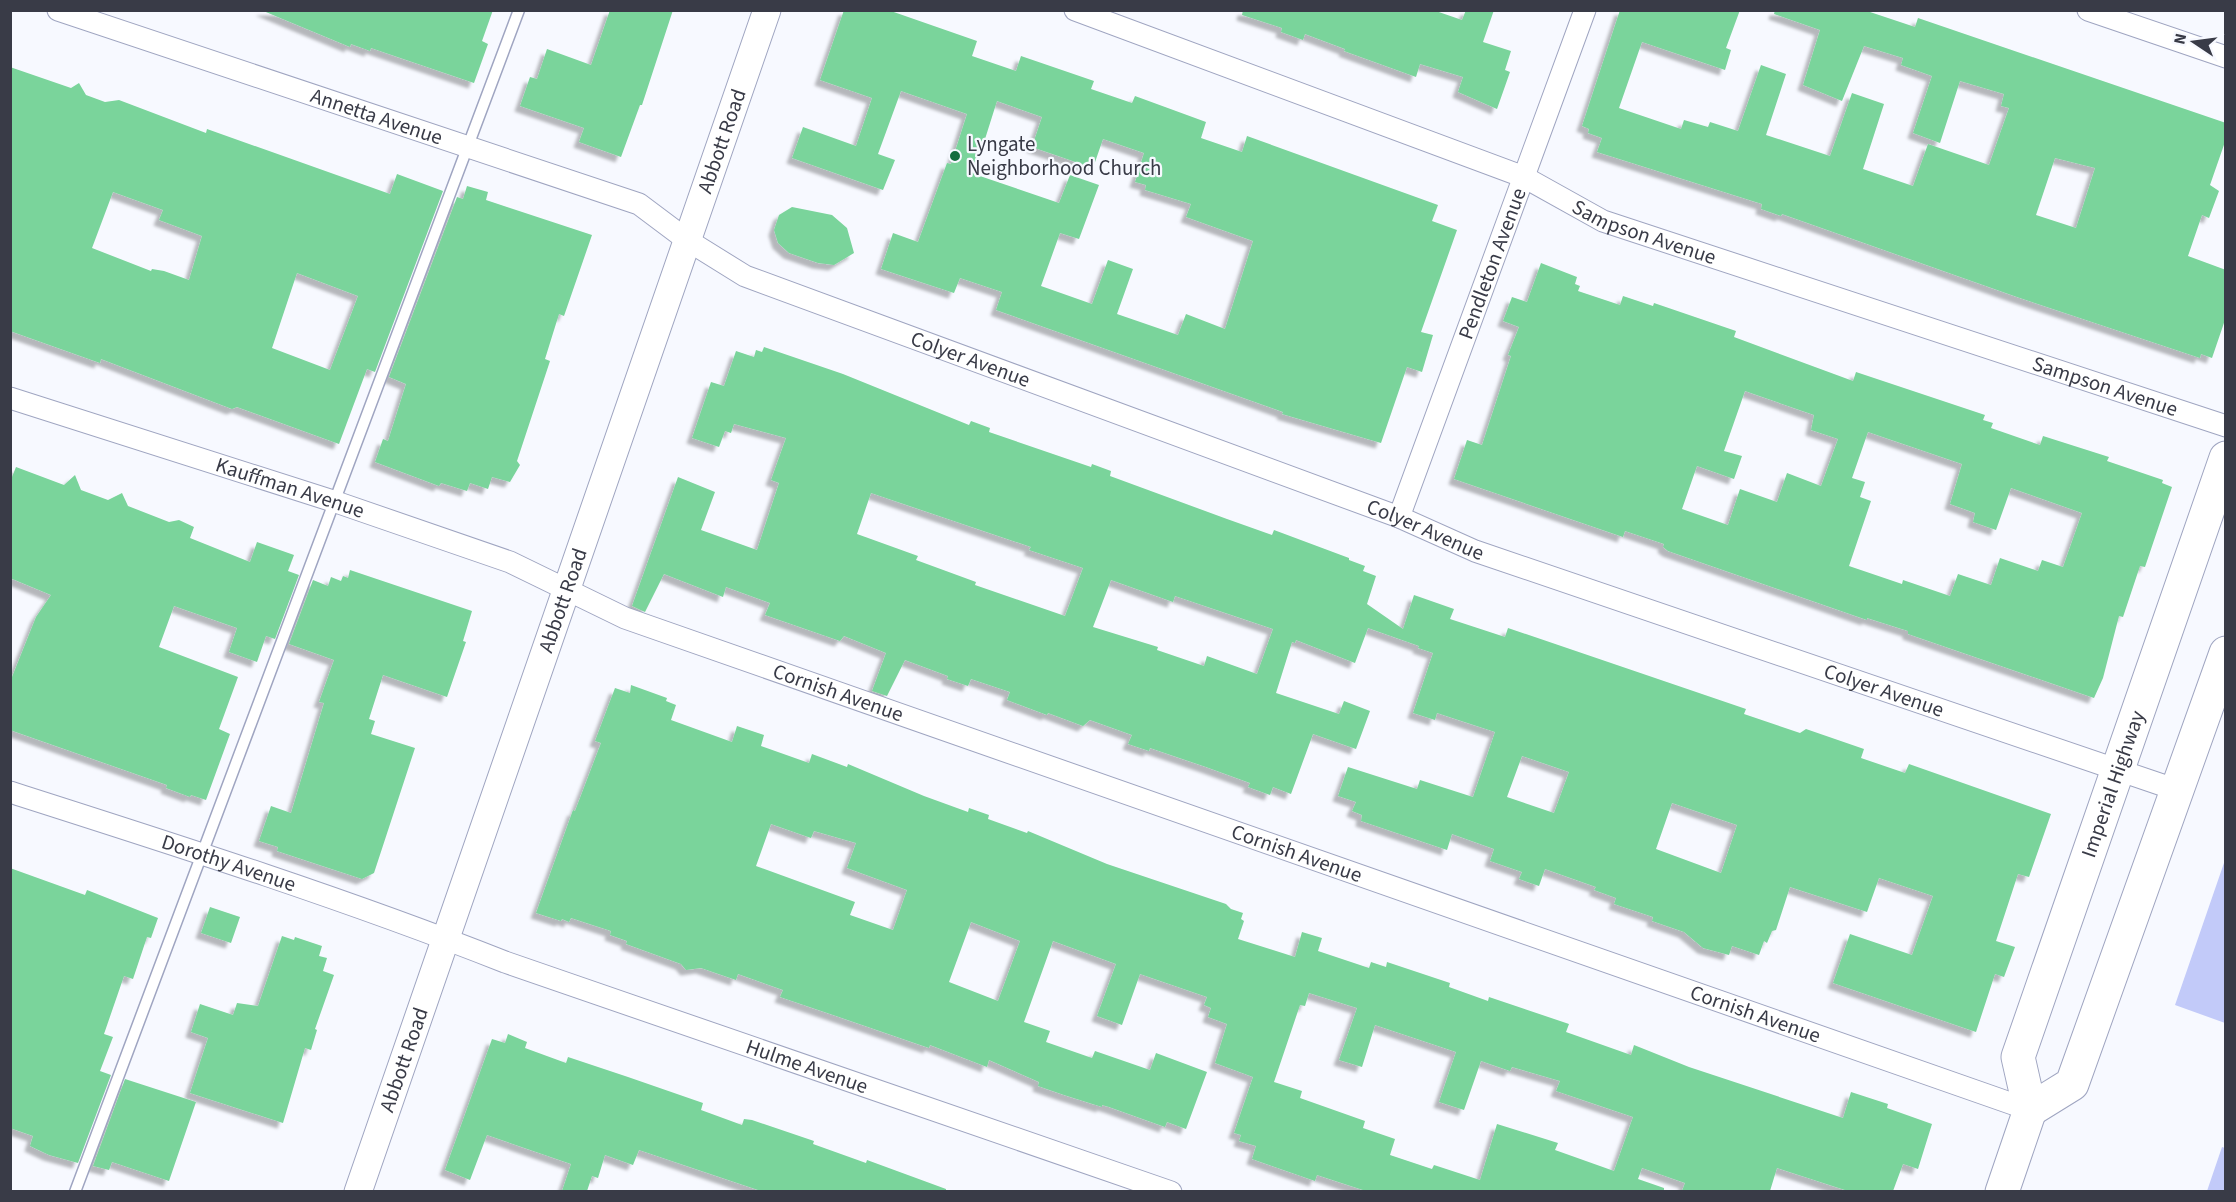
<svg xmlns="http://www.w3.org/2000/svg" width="2236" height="1202" viewBox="0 0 2236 1202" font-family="'Source Sans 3',sans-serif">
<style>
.green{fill:#c2caf9}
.building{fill:#7ad49b;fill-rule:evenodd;filter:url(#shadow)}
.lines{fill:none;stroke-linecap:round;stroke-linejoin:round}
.service-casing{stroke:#9fa5c1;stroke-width:13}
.minor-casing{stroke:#9fa5c1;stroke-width:23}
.tertiary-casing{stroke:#9fa5c1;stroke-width:29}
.primary-casing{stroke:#9fa5c1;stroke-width:35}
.service{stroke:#fff;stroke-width:10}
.minor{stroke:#fff;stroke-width:21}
.tertiary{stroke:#fff;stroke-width:27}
.primary{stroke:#fff;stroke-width:33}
.poi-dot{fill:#156d3f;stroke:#f7f9ff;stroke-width:2}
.labels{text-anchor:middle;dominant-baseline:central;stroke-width:4.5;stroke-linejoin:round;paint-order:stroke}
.street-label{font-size:21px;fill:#393b47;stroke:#f7f9ff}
.poi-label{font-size:21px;fill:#393b47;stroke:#f7f9ff;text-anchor:start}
</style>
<defs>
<filter id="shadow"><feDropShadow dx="-5.5" dy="5.5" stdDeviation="1.5" flood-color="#0004"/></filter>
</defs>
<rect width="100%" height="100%" fill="#f7f9ff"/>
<path class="green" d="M2225 860 2226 1023H2225L2175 1005Z
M2222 1147 2225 1148V1191H2207Z"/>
<path class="building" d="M261 10H493L482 41 488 44 474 83 371 48 370 51 351 44 350 47Z
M610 10H673L642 105H640L621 157 579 142 584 128 520 106 530 77 537 79 547 49 591 65Z
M844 10H888L977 41 972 56 1016 71 1021 56 1094 81 1091 89 1132 103 1135 96 1206 122 1201 138 1242 152 1247 136 1438 205 1432 221 1457 230 1421 332 1433 335 1422 372 1407 367 1381 443 1282 414 1283 412 996 310 1002 292 960 278 954 293 881 269 893 233 918 242 947 163 951 164 967 114 901 91 878 154 895 160 883 190 792 158 803 127 856 146 872 98 820 80ZM997 101 1042 117 1032 147 1093 168 1103 139 1144 153 1135 182 1146 185 1145 190 1191 204 1186 217 1253 241 1225 329 1186 314 1178 335 1117 314 1133 269 1108 260 1092 304 1041 286 1060 233 1079 239 1099 185 1070 175 1059 203 974 174Z
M1243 10H1433L1462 20 1466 10H1494L1483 42 1511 51 1505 70 1510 72 1497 109 1458 92 1463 77 1420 64 1416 77 1344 51 1345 49 1305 34 1303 40 1281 32 1282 28 1242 15Z
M1620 10H1740L1726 48 1731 50 1725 70 1642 42 1619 108 1681 129 1684 120 1708 127 1710 122 1738 131 1761 65 1786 74 1766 135 1830 156 1852 93 1884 104 1863 169 1913 186 1928 144 1989 165 2009 108 2001 106 2004 94 1960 81 1940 143 1913 133 1932 76 1901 65 1903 58 1864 46 1842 101 1803 85 1820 30 1774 14 1775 10H1864L1915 27 1918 18 2226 123V139L2210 185 2219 191 2209 218 2202 215 2188 256 2226 270V317L2212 358 2201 354 2200 358 2017 297 1782 214 1781 216 1761 209 1762 204 1597 152 1602 138 1588 133 1589 129 1582 126ZM2055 158 2095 168 2076 228 2036 215Z
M10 67 71 88 79 83 86 95 105 102 119 100 206 133 207 129 390 194 397 174 443 191 375 372 367 369 339 444 237 407 232 409 101 359 100 363 10 331ZM113 192 163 210 159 220 202 236 189 280 164 271 152 269 151 271 92 248ZM297 273 358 296 330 370 272 348Z
M467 186 488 192 486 200 592 235 564 316 559 314 545 359 550 361 517 461 520 465 510 482 492 477 488 489 470 483 467 491 441 483 439 486 375 462 383 439 388 441 406 384 389 377 457 197 463 199Z
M792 207 832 215 847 228 854 253 834 265 818 263 789 253 778 243 774 230 779 215Z
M1541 263 1577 277 1575 284 1580 286 1578 291 1620 305 1623 296 1653 306 1654 303 1736 331 1734 337 1853 381 1856 372 1985 415 1983 420 1993 423 1991 428 2040 445 2043 436 2109 457 2107 461 2163 480 2162 483 2172 487 2145 567 2140 566 2123 617 2119 616 2103 678 2094 698 1908 634V631L1867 618V620L1668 551 1663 547 1664 544 1625 531 1623 537 1454 479 1467 440 1482 445 1511 356 1508 355 1519 327 1503 321 1512 297 1527 302ZM1745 391 1814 415 1811 430 1838 439 1821 486 1787 473 1777 502 1740 489 1728 525 1682 509 1697 466 1734 479 1742 456 1724 451ZM1868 432 1962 464 1950 504 1975 513 1973 522 1996 530 2011 488 2082 513 2063 567 2042 560 2038 571 2000 558 1991 585 1958 574 1950 596 1903 580 1902 584 1849 566 1871 501 1860 497 1865 482 1852 478Z
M764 347 843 374 969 425 971 421 990 428 989 432 1091 467 1092 464 1111 471 1110 476 1227 519 1272 535 1274 530 1349 558V560L1365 566 1363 571 1376 576 1367 604 1403 629 1414 595 1454 609 1450 619 1505 637 1508 628 1746 709 1744 714 1800 733 1806 729 1864 749 1861 758 1905 773 1909 764 2051 814 2029 877 2018 874 1996 941 2015 947 2004 977 1995 974 1976 1032 1833 983 1850 934 1912 955 1933 896 1879 878 1867 912 1790 887 1776 930 1772 931 1767 943 1764 941 1759 955 1732 946 1729 955 1703 948 1684 932 1652 921 1653 917 1614 904 1616 898 1594 890 1596 887 1545 869 1539 886 1519 879 1522 872 1490 861 1494 849 1452 834 1447 850 1361 821 1362 815 1352 811 1356 802 1338 796 1348 767 1417 789 1420 780 1473 797 1495 732 1437 713 1435 720 1413 713 1433 653 1418 648 1419 646 1368 628 1355 663 1296 640 1295 643 1292 642 1276 693 1339 714 1344 701 1370 711 1356 749 1313 734 1291 794 1273 787 1270 795 1248 787 1250 783 1206 767 1150 748 1149 751 1128 744 1132 735 1090 720 1083 726 1048 713 1047 715 1007 700 1010 692 971 679 968 686 947 679 948 676 905 660 887 696 872 691 886 653 844 636 840 641 765 615 770 603 726 587 723 597 664 574 645 612 632 606 678 477 715 492 701 530 757 550 779 483 771 480 786 438 734 424 731 433 725 431 719 447 692 438 711 382 724 386 736 351 754 357 756 350 762 352ZM871 493 1031 547 1029 550 1083 568 1065 616 975 585 976 582 916 560 918 556 857 534ZM1111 580 1173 602 1175 596 1273 629 1257 674 1207 656 1204 666 1157 650 1158 647 1093 627ZM1522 756 1569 772 1554 813 1507 797ZM1672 803 1737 825 1721 873 1656 849Z
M16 467 64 485 75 475 81 490 108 500 122 493 128 506 169 522 179 520 194 527 190 538 250 562 257 542 294 555 288 571 299 575 275 639 266 636 257 662 229 652 237 628 174 606 159 647 238 677 219 729 230 734 206 800 191 795 190 797 166 788 167 785 10 730V682L36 617 51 595 10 578V482Z
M350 570 472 611 463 641 466 642 447 697 383 675 369 719 375 721 371 734 415 748 374 873 362 879 277 851 278 847 259 841 271 806 291 813 324 703 319 702 334 660 289 644 313 580 328 586 331 577 341 581 343 576 348 578Z
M631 685 667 698 666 701 676 705 671 720 732 742 737 726 764 735 761 746 809 763 812 754 847 767 848 764 924 796 968 812 969 808 989 815 988 819 1027 833 1028 831 1107 864 1226 904 1231 909 1243 913 1241 919 1244 921 1238 939 1295 957 1302 932 1322 938 1318 951 1369 968 1371 962 1386 967 1387 962 1450 983 1449 987 1488 1001 1489 997 1569 1024 1566 1032 1631 1055 1634 1045 1689 1067 1843 1118 1851 1092 1888 1104 1887 1108 1932 1124 1918 1169 1903 1164 1893 1191H1848L1777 1168 1770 1191H1682L1685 1183 1642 1168 1638 1179 1664 1188V1191H1366L1317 1175 1315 1181 1252 1159 1256 1146 1239 1141 1241 1135 1234 1133 1253 1077 1215 1063 1227 1024 1208 1017 1211 1008 1204 1005 1207 997 1140 974 1122 1025 1097 1016 1116 964 1053 941 1024 1022 1050 1031 1046 1042 1092 1058 1095 1051 1150 1070 1156 1053 1207 1072 1186 1129 1167 1122 1165 1127 1109 1107 1102 1105V1107L1064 1095 1038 1086 1039 1082 989 1060 987 1067 930 1045 929 1048 836 1016 780 997 783 990 738 974 736 980 701 968 686 970 681 964 626 944 627 941 610 935 611 931 571 918 569 922 562 919 561 921 536 913 573 810 575 811 601 743 595 741 615 688 630 693ZM771 824 811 838 814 831 856 843 847 868 907 890 893 930 850 915 855 902 756 866ZM971 922 1020 941 998 1001 949 982ZM1309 993 1357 1008 1339 1060 1362 1067 1375 1025 1456 1052 1439 1102 1464 1110 1481 1061 1510 1071 1512 1067 1560 1081 1556 1091 1633 1117 1614 1171 1555 1150 1558 1143 1497 1124 1480 1180 1434 1165 1432 1169 1390 1155 1395 1139 1363 1128 1365 1121 1300 1098 1302 1091 1274 1082 1300 1005 1305 1006Z
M10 868 85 895 87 890 158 918 151 938 147 937 133 979 124 976 104 1034 113 1037 100 1071 111 1075 78 1163 49 1155 30 1146 33 1136 10 1128Z
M210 907 240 917 231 943 201 933Z
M282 936 294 940 295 937 322 946 319 956 327 958 323 971 334 975 315 1029 317 1030 311 1050 305 1048 283 1123 190 1093 208 1038 191 1032 200 1004 233 1015 237 1003 258 1006Z
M508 1034 527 1042 525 1048 566 1063 568 1057 628 1077 703 1103 701 1110 742 1125 744 1119 752 1120 814 1141 813 1144 866 1163 867 1160 946 1189V1191H761L639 1150 633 1165 605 1155 598 1178 592 1176 587 1191H562L571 1164 487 1135 470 1180 445 1170 492 1039 505 1043Z
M125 1079 196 1102 169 1181 112 1162 109 1170 93 1166Z"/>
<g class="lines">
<defs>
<path id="service" d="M75 1192 519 10"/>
<g id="minor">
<path id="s1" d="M58 10 639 204 687 240 745 276 1399 517 1475 551 2177 790"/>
<path id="s2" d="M1075 10 1524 177 1603 221 2226 426"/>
<path d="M2088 10 2226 57"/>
<path id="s3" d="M10 398 336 502 510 562 625 618 2030 1110"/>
<path id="s4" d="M1399 517 1585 10"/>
<path id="s5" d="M10 792C176 845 343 898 505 962L1171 1192"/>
</g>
<g id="tertiary">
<path id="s6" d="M358 1192 767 10"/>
</g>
<g id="primary">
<path d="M2030 1110 2072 1084 2226 653"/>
<path id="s7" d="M2002 1192 2030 1110 2018 1057 2226 458"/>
</g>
</defs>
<use href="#service" class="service-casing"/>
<use href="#minor" class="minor-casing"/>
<use href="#tertiary" class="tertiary-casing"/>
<use href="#primary" class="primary-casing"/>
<use href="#service" class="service"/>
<use href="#minor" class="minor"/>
<use href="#tertiary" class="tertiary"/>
<use href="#primary" class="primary"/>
</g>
<circle class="poi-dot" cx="955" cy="156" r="6"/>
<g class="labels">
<g class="street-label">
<text stroke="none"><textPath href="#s1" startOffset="336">Annetta Avenue</textPath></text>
<text stroke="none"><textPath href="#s6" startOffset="1112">Abbott Road</textPath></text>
<text stroke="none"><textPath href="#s2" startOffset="612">Sampson Avenue</textPath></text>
<text stroke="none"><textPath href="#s4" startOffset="270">Pendleton Avenue</textPath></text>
<text stroke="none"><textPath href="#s1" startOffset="981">Colyer Avenue</textPath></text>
<text stroke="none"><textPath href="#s2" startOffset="1098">Sampson Avenue</textPath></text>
<text stroke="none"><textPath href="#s3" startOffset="294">Kauffman Avenue</textPath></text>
<text stroke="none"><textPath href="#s1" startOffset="1467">Colyer Avenue</textPath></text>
<text stroke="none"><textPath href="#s6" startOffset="626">Abbott Road</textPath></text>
<text stroke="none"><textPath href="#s1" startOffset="1953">Colyer Avenue</textPath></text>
<text stroke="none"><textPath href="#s3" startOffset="880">Cornish Avenue</textPath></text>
<text stroke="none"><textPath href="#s7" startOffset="430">Imperial Highway</textPath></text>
<text stroke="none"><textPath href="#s3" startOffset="1366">Cornish Avenue</textPath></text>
<text stroke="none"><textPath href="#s5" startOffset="230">Dorothy Avenue</textPath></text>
<text stroke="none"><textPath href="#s3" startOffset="1852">Cornish Avenue</textPath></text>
<text stroke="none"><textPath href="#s6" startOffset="140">Abbott Road</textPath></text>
<text stroke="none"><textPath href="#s5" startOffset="843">Hulme Avenue</textPath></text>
</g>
<g class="poi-label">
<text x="967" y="144">Lyngate<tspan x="967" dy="24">Neighborhood Church</tspan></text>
</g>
</g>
<rect width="2236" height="1202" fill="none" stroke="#393b47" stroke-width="24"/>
<g transform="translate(2194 42) rotate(283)" stroke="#f7f9ff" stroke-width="4.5" paint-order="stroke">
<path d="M0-4.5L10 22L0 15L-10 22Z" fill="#393b47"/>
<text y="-9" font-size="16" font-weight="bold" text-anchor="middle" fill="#393b47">N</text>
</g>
</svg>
